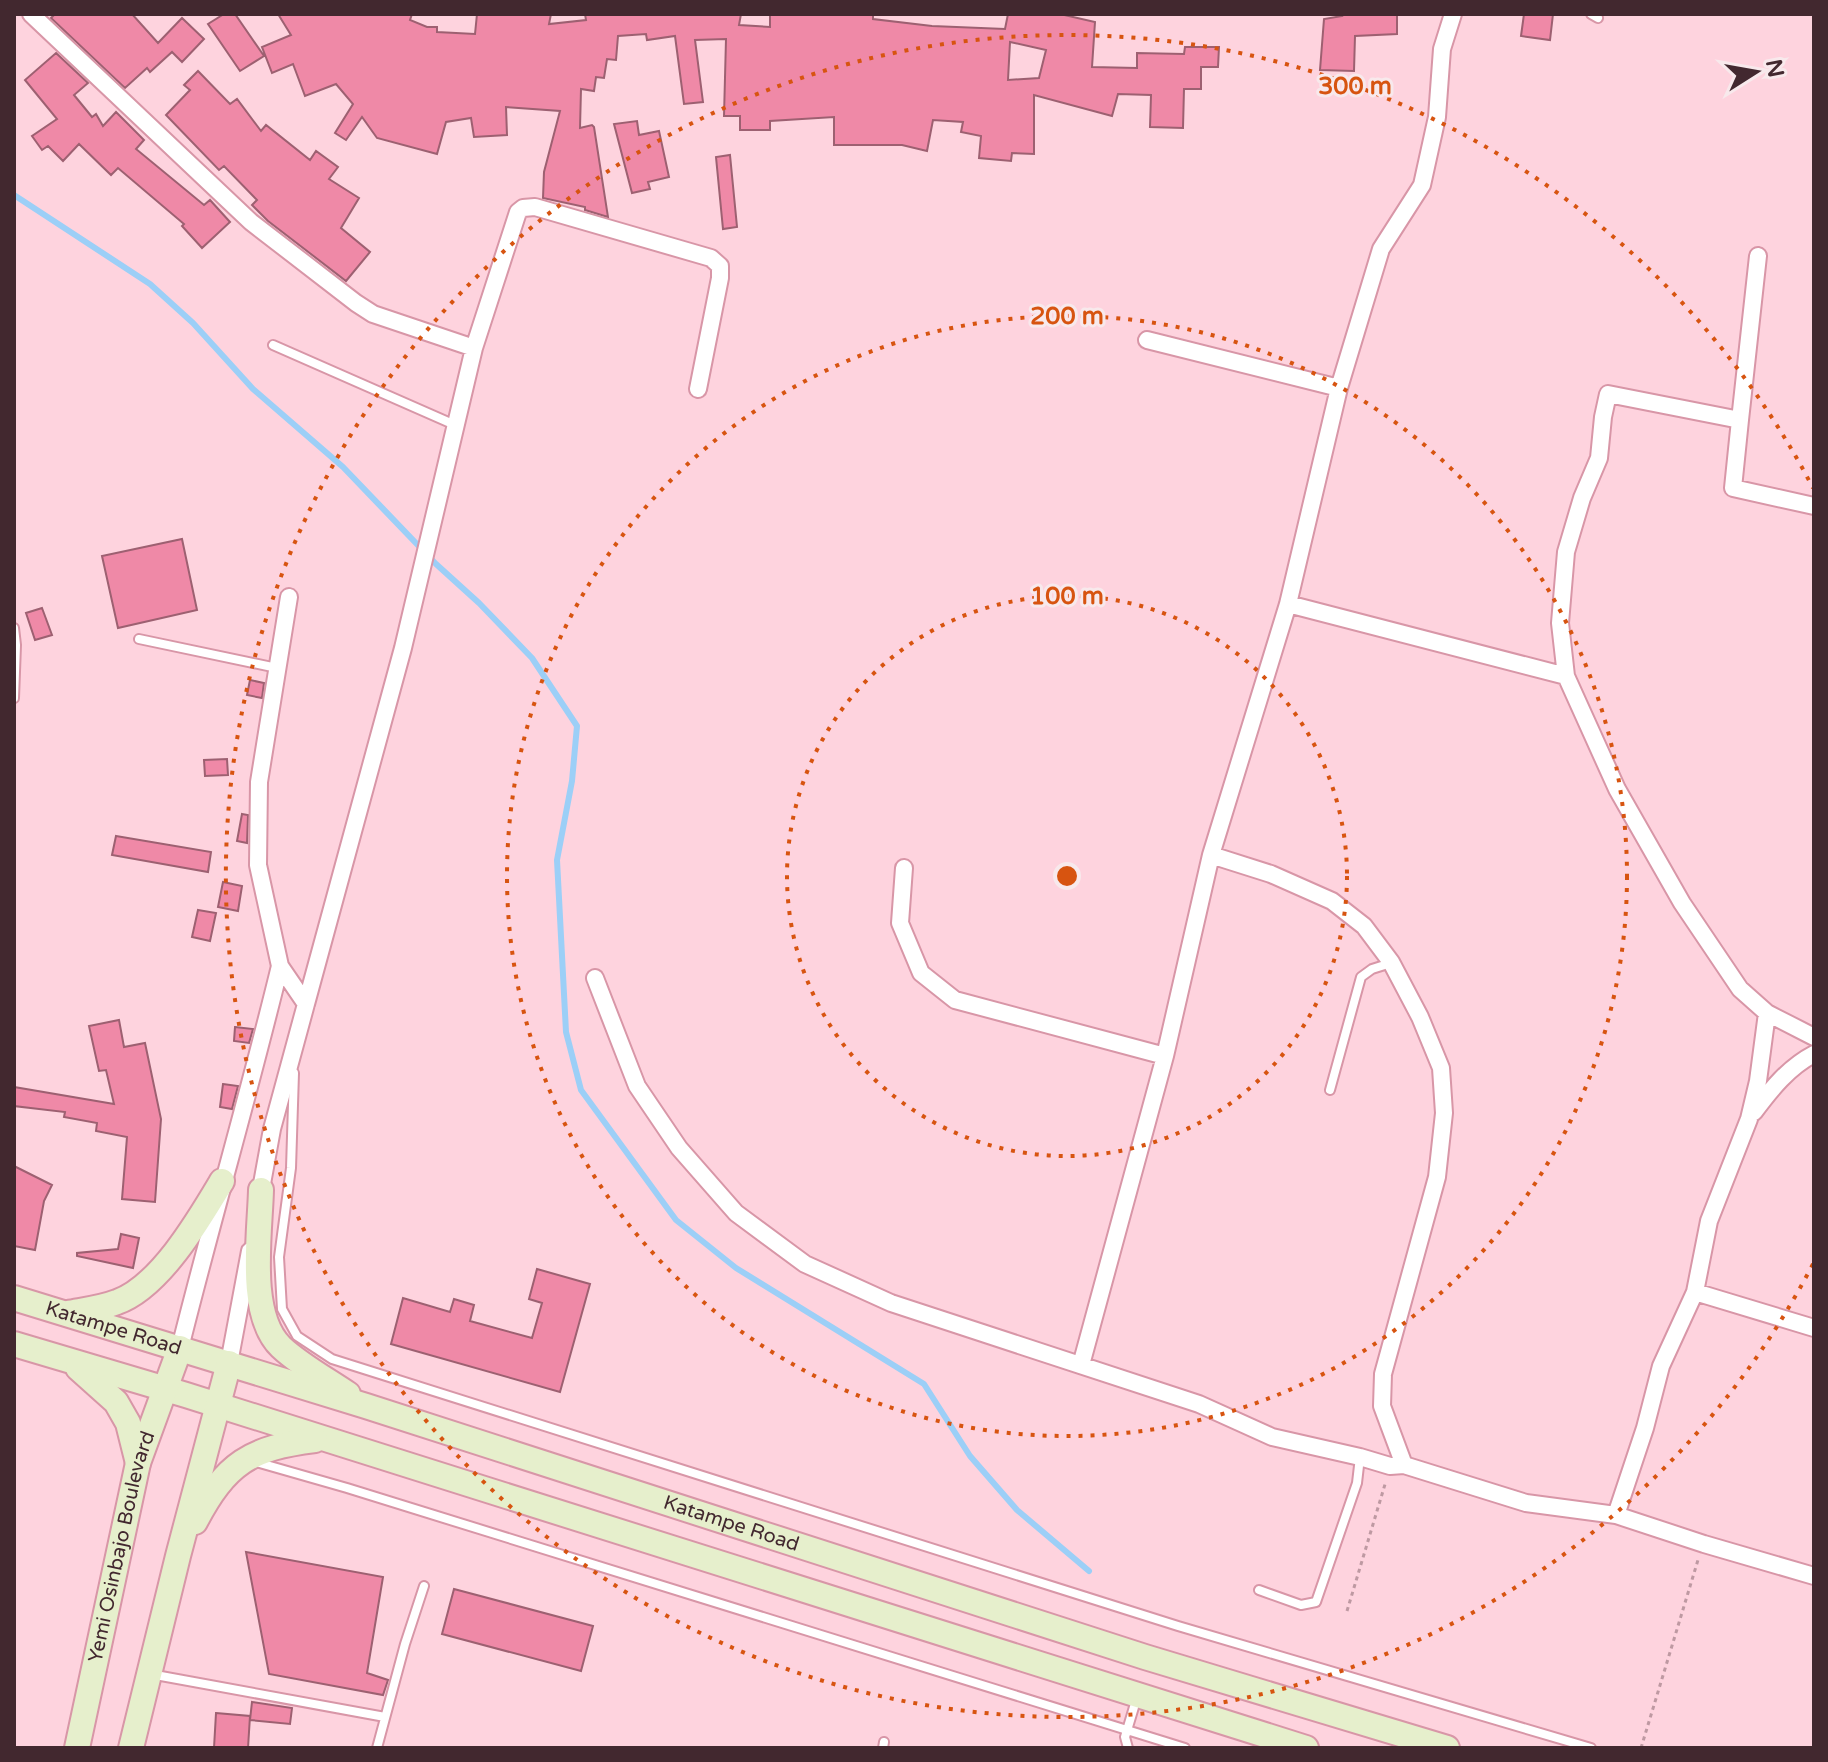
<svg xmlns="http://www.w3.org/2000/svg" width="1828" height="1762" viewBox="0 0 1828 1762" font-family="'Varela Round',sans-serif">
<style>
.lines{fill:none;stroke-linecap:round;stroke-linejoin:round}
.stream{stroke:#9ccff7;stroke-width:6}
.building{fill:#ef89a7;stroke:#9d6071;stroke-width:2;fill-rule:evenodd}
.lane-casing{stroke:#d896a7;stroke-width:12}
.street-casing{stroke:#d896a7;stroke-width:20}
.secondary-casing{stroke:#d896a7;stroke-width:28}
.path{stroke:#be99a2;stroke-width:3;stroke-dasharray:4 4;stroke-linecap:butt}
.lane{stroke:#fff;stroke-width:8}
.street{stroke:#fff;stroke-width:16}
.secondary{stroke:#e6efcc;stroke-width:24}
.ring{fill:none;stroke:#d75410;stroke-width:4;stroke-dasharray:4 8}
.labels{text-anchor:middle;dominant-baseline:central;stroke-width:6;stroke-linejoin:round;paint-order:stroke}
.street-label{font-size:20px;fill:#42282f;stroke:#f8e9ec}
.centre{fill:#d75410;stroke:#f8e9ec;stroke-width:4}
.ring-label{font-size:24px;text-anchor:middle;font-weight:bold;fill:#d75410;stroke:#f8e9ec;stroke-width:6;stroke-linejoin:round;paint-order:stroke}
</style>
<rect width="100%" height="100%" fill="#fed3de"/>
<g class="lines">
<path class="stream" d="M14 195 150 284 193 323 253 389 343 467 436 564 479 603 532 658 577 726 572 781 557 860 566 1032 581 1090 676 1220 736 1268 924 1384 970 1456 1017 1510 1089 1571"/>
</g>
<path class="building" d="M55 14H132L158 43 182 18 204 39 182 62 172 52 150 72 147 68 125 88 51 18Z
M224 14H235L264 56 240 71 208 24Z
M278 14H412L410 20 427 27H437V32L475 34 477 14H551L549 24 586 20 585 14H741L739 25 770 27V14H856L873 15V19L932 26 1005 29 1008 14H1060L1095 22 1092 67 1137 68V53L1184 54 1185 47H1219L1218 67H1201V89H1184L1183 128 1150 127 1151 95 1118 94 1112 116 1034 95V154L1012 153 1011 161 979 158 981 136 961 132 963 122 933 120 927 151 902 145H834V117L770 121V130H740V116H724L726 39 695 40 703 102 684 104 675 36 647 40 646 34 618 36 616 60 607 59 604 78 596 77 594 91 581 89 580 128 592 125 594 127 608 217 585 210V207L543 198 544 172 560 111 506 107 507 135 474 137 471 118 446 122 437 154 377 138 362 117 346 140 335 133 353 104 336 84 305 96 293 64 272 73 262 47 291 35ZM1010 42 1046 50 1039 78 1008 80Z
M1341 14H1397V34L1355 36 1354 71 1320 70 1324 19 1342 16Z
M1524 14H1553L1550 40 1521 36Z
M56 53 88 83 74 95 92 117 96 114 103 126 116 112 144 140 136 149 204 205 210 200 230 222 202 248 182 226 184 224 118 168 111 175 79 144 63 161 48 146 42 150 32 136 57 119 25 80Z
M198 71 230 104 237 99 261 131 266 125 310 160 316 151 338 167 329 179 359 198 341 228 370 252 346 281 268 221 252 205 257 200 224 166 219 170 166 115 190 90 184 85Z
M637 121 639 135 659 131 669 177 648 182 650 189 632 193 614 124Z
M730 155 737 227 723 229 716 157Z
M182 539 197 610 118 628 102 556Z
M42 608 52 635 35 640 26 613Z
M250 680 264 683 262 698 247 695Z
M227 759 228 775 205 776 204 760Z
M242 814 248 815 247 843 237 841Z
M116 836 211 852 208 872 112 855Z
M223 882 242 886 238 911 218 907Z
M198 910 216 913 210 941 192 937Z
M119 1020 124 1047 145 1043 161 1119 155 1202 122 1199 127 1137 96 1131 97 1123 64 1117 65 1112 14 1106V1087L114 1104 106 1070 99 1071 89 1026Z
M235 1027 253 1029 249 1043 234 1041Z
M223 1084 238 1086 232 1109 220 1107Z
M14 1166 52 1185 44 1201 35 1250 14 1246Z
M121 1234 139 1238 133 1268 77 1256V1253L118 1249Z
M537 1269 590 1284 560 1392 391 1344 403 1298 450 1312 454 1299 474 1305 470 1321 532 1338 542 1303 529 1299Z
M246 1552 383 1577 367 1673 388 1680 383 1695 269 1674Z
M454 1589 593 1626 581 1671 442 1634Z
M252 1702 292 1708 290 1724 250 1720Z
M216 1713 250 1716 248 1748H214Z"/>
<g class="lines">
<defs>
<path id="lane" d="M1591 14 1598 18
M273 345 455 425
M14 628 16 645 14 698
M139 639 277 668
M294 1073 291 1168 279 1257 282 1309 297 1336 332 1359 1178 1626 1591 1748
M1330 1090 1361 977 1372 969 1391 963
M256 1462 347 1488 1185 1748
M1259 1590 1301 1605 1316 1602 1357 1483 1360 1457
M150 1674 385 1717
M377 1748 405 1644 424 1586
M883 1748 884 1742
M1128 1748 1125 1737 1137 1697"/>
<path id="street" d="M31 14 251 222 356 303 373 314 474 348 403 648 306 1004
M1758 256 1740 420 1608 394 1603 417 1599 458 1582 498 1566 552 1560 623 1566 676 1617 789 1682 903 1740 989 1767 1013 1814 1037
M1147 340 1339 388
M474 348 518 212 523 208 535 207 711 258 720 266V278L698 389
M1740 420 1733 488 1814 506
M1288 604 1566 676
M1211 855 1271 874 1332 901 1364 926 1391 962 1420 1017 1441 1068 1444 1113 1437 1177 1383 1374 1382 1406 1404 1465
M904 868 900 923 921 973 955 1000 1165 1056
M595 978 637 1086 679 1148 736 1213 805 1264 891 1303 1199 1404 1272 1437 1360 1457 1390 1466 1404 1465 1526 1503 1616 1515 1704 1544 1814 1576
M1754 1112C1771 1089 1789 1067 1814 1054
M259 1200 272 1129 306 1004 280 966 258 865 259 782 289 597
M1695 1292 1814 1328
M180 1348C212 1220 249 1094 280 966
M229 1363 250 1251
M1081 1365 1165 1056 1211 855 1288 604 1339 388 1381 249 1422 185 1437 117 1442 49 1453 14
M1616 1515 1645 1428 1661 1366 1695 1292 1709 1221 1749 1119 1758 1081 1767 1013"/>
<g id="secondary">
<path d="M261 1190C260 1233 247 1314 281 1347 300 1365 326 1379 348 1394"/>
<path id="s1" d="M14 1298 366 1406 1145 1657 1447 1748"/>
<path d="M68 1313C84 1310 102 1308 117 1302 160 1287 200 1218 222 1181"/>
<path d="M14 1344 186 1395 1306 1748"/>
<path d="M78 1368 116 1402 128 1423 138 1463"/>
<path d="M195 1522C226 1463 250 1448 315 1440"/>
<path id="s2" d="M77 1748 138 1463 180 1348"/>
<path d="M131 1748 178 1556 229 1363"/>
</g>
</defs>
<use href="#lane" class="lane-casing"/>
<use href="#street" class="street-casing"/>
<use href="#secondary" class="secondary-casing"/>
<path class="path" d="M1347 1611 1386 1481
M1641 1748 1698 1560"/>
<use href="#lane" class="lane"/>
<use href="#street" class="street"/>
<use href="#secondary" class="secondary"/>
</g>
<g class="ring">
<circle cx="1067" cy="876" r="280"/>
<circle cx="1067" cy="876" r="560"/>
<path d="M1813 1264A841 841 0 1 1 1813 488"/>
</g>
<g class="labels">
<g class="street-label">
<text stroke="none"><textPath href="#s1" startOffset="104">Katampe Road</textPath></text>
<text stroke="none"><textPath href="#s1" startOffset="752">Katampe Road</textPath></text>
<text stroke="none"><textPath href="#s2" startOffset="206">Yemi Osinbajo Boulevard</textPath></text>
</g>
</g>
<circle cx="1067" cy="876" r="12" class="centre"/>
<g class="ring-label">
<text x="1355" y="94">300 m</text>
<text x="1067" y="324">200 m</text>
<text x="1067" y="604">100 m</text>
</g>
<rect width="1828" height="1762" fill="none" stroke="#42282f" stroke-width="32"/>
<g transform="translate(1756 72) rotate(79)" stroke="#f8e9ec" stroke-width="6" paint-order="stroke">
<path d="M0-6L14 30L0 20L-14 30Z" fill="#42282f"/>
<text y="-12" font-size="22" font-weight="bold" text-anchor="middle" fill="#42282f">N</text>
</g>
</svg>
